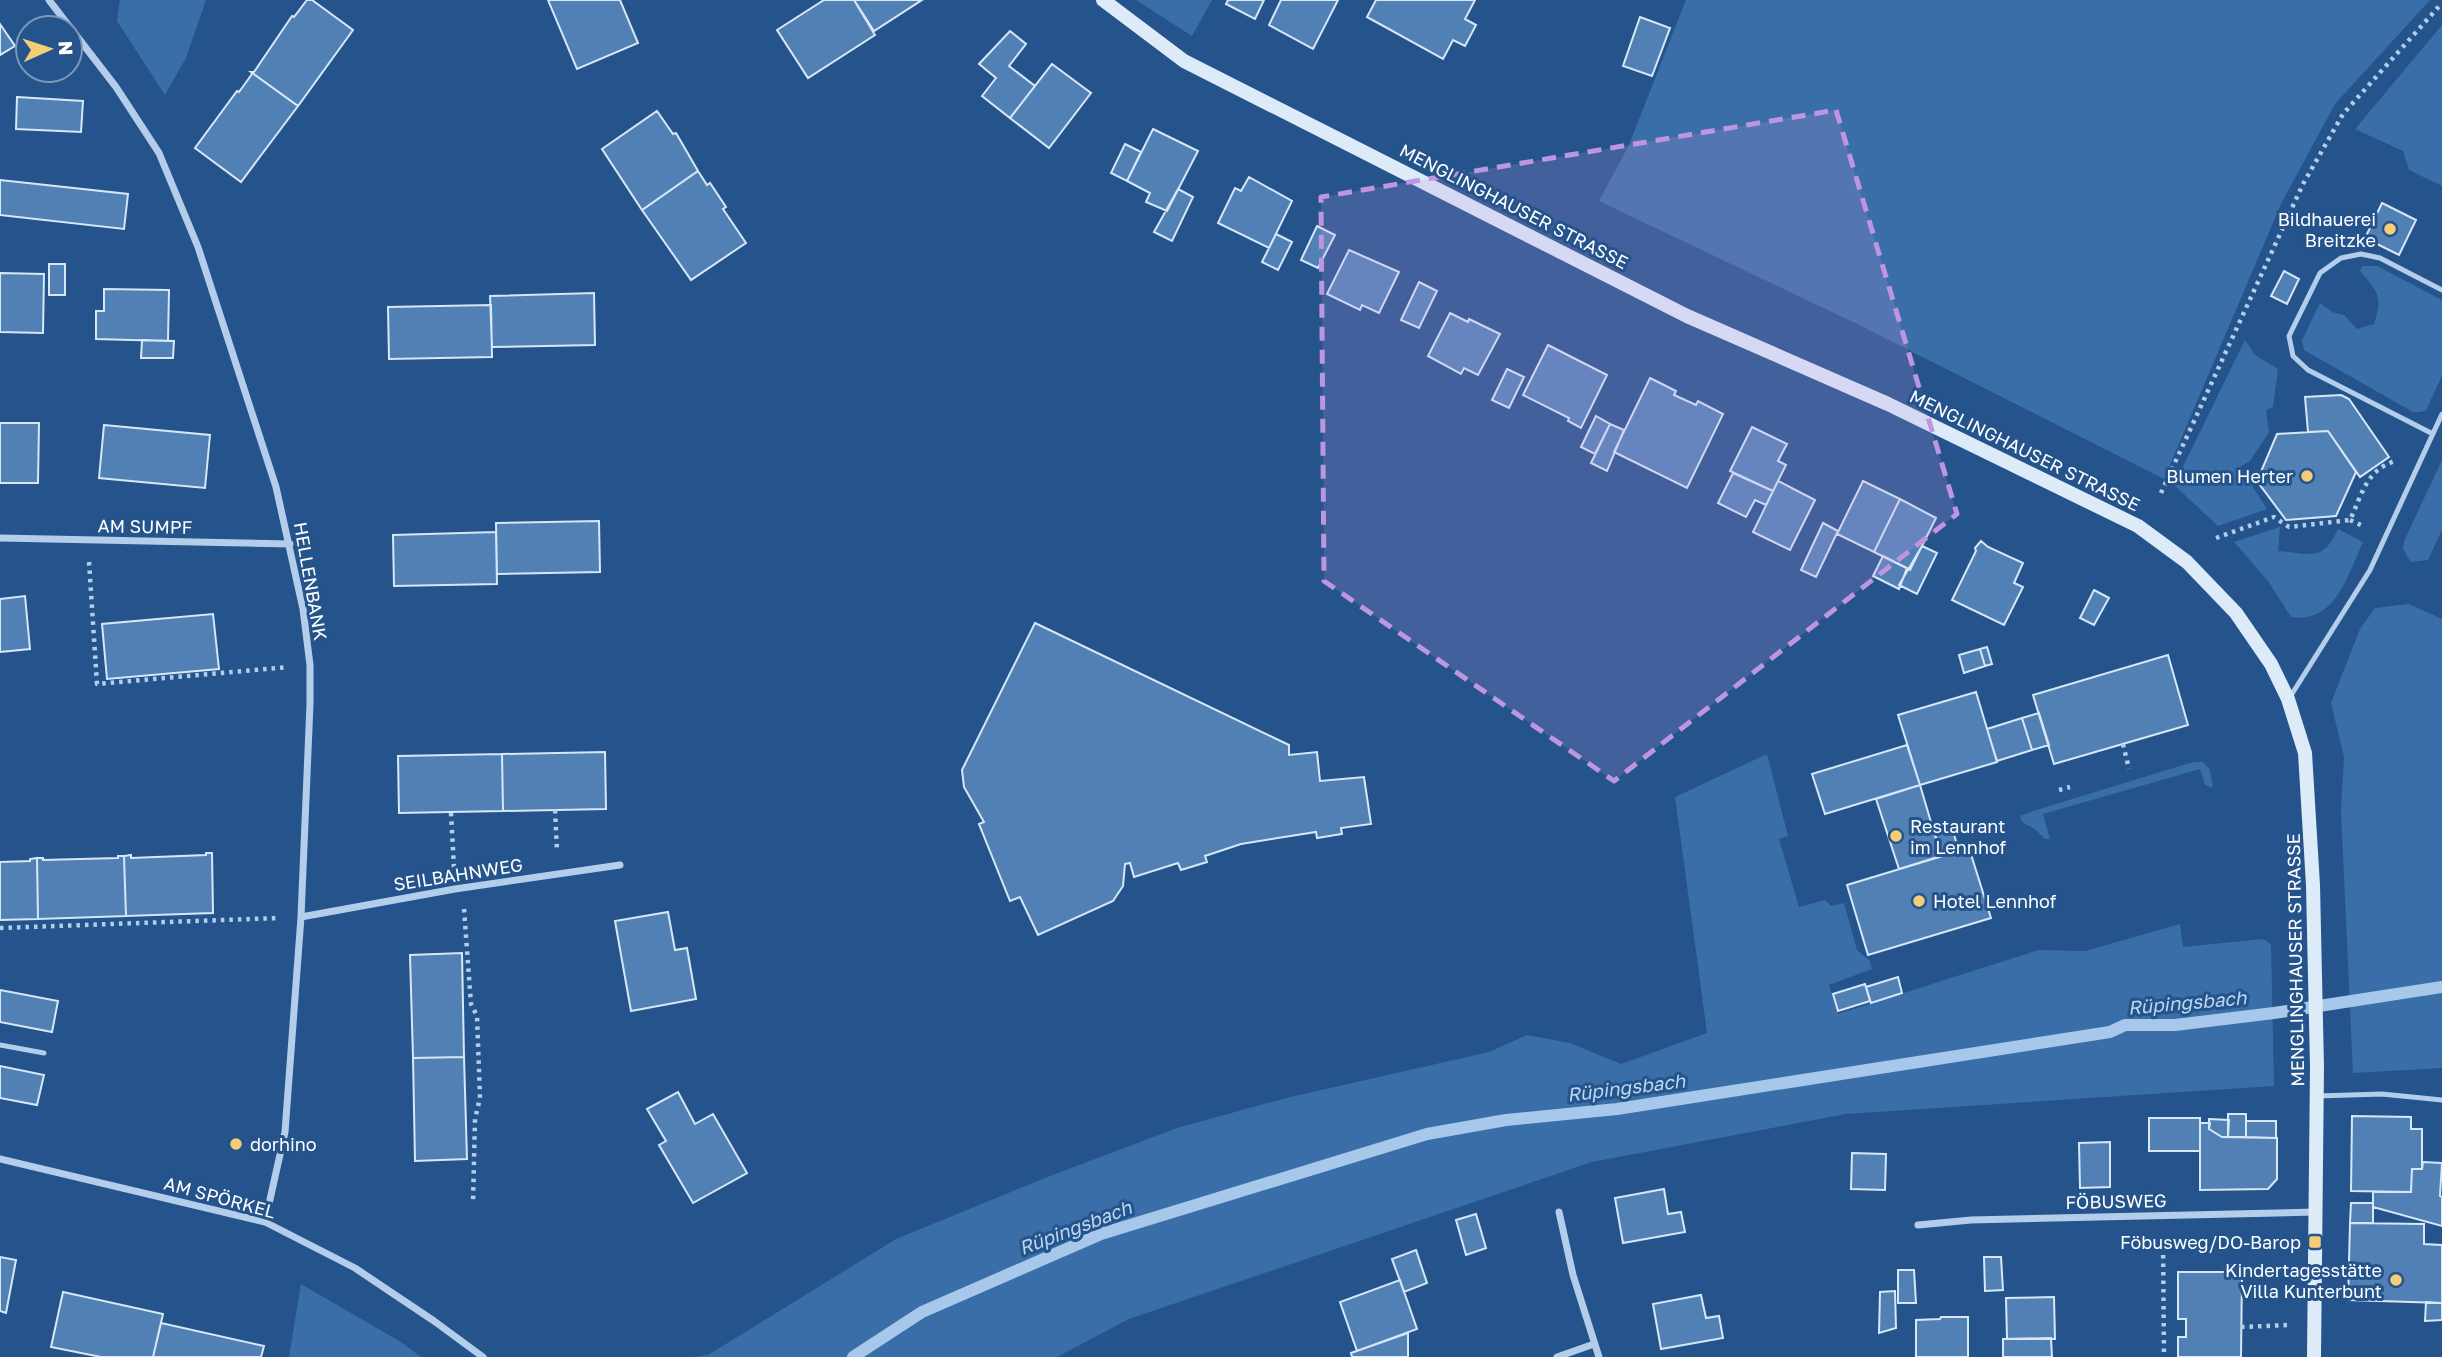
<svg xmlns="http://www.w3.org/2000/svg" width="2442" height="1357" viewBox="0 0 2442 1357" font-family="'Golos Text',sans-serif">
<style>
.green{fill:#396ea8}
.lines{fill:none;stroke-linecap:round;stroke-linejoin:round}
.stream{stroke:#a7c8eb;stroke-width:12}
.building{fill:#5180b4;stroke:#d7e7f8;stroke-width:2}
.path{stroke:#b3cdea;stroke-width:4.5;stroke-dasharray:3.5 5;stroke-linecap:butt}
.lane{stroke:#b3cdea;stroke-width:5}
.street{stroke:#b3cdea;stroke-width:7}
.secondary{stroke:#ddeaf8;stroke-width:14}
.marked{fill:#bd96df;fill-opacity:0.2;stroke:#bd96df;stroke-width:5;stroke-dasharray:14 9;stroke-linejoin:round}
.poi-dot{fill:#f4cd76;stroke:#24548b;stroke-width:2.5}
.labels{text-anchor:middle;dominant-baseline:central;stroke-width:6;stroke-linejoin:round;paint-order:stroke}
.street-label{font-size:18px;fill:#fff;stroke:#24548b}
.poi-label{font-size:18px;fill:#fff;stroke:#24548b;text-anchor:end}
.water-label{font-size:19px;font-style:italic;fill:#bed7f1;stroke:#24548b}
</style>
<rect width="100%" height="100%" fill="#24548b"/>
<path class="green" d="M120 0H206L186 58 165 95 117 21Z
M1136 0H1212L1192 36Z
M1686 0H2430L2335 104 2281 204 2164 479 1857 324 1599 201 1628 147Z
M2442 25V186L2409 170 2403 151 2355 129Z
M2362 266H2377L2442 300V376L2426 410 2421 412H2413L2304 350 2302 340 2320 303 2332 312 2344 315 2357 329 2374 324C2383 296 2378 292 2360 271Z
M2245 340 2255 355 2278 369 2273 407 2266 410 2269 432 2250 461 2240 467 2267 509 2218 526 2174 485Z
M2442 460V530L2428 560 2411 562 2403 549 2404 541Z
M2280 527 2278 551C2310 553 2323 563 2338 529L2363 542C2348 574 2336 624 2291 617L2268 581 2234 542Z
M2409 604 2442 619V1068L2353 1073 2341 811 2344 757 2331 703 2360 629 2375 608Z
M1767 754 1788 836 1779 839 1799 907 1825 900 1831 906 1844 903 1857 950 1870 961 1872 969 1829 985 1838 1014 2039 950 2085 951 2180 924 2183 947 2263 939 2271 944 2274 1086 1846 1114 1592 1162 1129 1319 1057 1357H693L708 1355 896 1239 1045 1178 1177 1128 1286 1098 1489 1052 1527 1035 1570 1043 1621 1064 1707 1033 1675 797Z
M2193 762H2203L2210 770 2213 788 2205 785 2200 769 2043 814 2050 839H2045L2036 830 2022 822 2020 816 2033 811Z
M301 1284 401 1342 421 1357H289Z"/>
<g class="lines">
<path class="stream" d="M853 1357 922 1312 1101 1234 1427 1134 1506 1120 1617 1109 2110 1032 2125 1025H2175L2274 1013 2442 987"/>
</g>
<path class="building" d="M307 0H312L353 30 298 106 251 72H254L292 16 294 17Z
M548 0H620L638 43 577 69Z
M824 0H854L875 35 808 78 777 30Z
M854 0H922L874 31Z
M1228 0H1264L1255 19 1226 4Z
M1281 0H1338L1313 49 1269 25Z
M1376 0H1475L1465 19 1476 25 1465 46 1453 40 1443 59 1367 17Z
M1640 17 1670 28 1652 76 1623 66Z
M0 24 15 46 0 55Z
M1010 31 1026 44 1009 66 1035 86 1010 118 982 96 996 78 979 64Z
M1052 64 1091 93 1049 148 1010 118Z
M251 72 298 106 241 182 195 148 237 91 239 92 252 74Z
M17 97 83 101 81 132 16 129Z
M657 111 673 134 676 133 698 171 642 210 602 149Z
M1153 129 1198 151 1167 211 1146 202 1150 193 1127 181Z
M1125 144 1141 152 1127 181 1111 173Z
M698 171 707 185 710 183 726 207 723 209 746 243 691 280 642 210Z
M1249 177 1292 201 1269 248 1218 223 1235 188 1241 191Z
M0 180 128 194 124 229 0 215Z
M1178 189 1193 197 1172 241 1154 232Z
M2382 203 2416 220 2399 255 2365 238Z
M1317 226 1335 235 1318 268 1301 260Z
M1276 234 1292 242 1278 270 1262 262Z
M1349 250 1399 272 1379 313 1362 305 1360 310 1327 294Z
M49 264H65V295H49Z
M2284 271 2299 279 2287 304 2271 296Z
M0 273 44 274 43 333 0 332Z
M1419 282 1437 291 1419 328 1401 320Z
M104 289 169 290 168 341 96 339V311H104Z
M594 293 595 345 492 347 490 296Z
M491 305 492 357 389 359 388 307Z
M1450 313 1468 322 1469 319 1500 334 1478 375 1464 368 1461 374 1428 356Z
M142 340 174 341 173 358H141Z
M1548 345 1607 375 1581 428 1568 421 1569 418 1523 395Z
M1507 369 1524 377 1509 408 1492 400Z
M1650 378 1676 391 1674 395 1696 405 1698 401 1723 414 1687 488 1614 452Z
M2341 395 2349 399 2389 457 2360 477 2328 431 2308 432 2305 397Z
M1596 416 1610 424 1595 454 1581 447Z
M0 423H39L38 483H0Z
M1610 424 1624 430 1607 471 1591 463Z
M104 425 210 435 205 488 99 478Z
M1752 427 1787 444 1778 461 1786 465 1773 491 1730 471Z
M2328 431 2356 472 2336 516 2286 520 2257 481 2277 434Z
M1733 473 1773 491 1766 505 1755 500 1746 517 1718 503Z
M1778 481 1815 500 1790 550 1753 532Z
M1863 481 1900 499 1874 552 1837 534Z
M1900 499 1936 518 1910 570 1874 552Z
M599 521 600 572 497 574 496 523Z
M1823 523 1838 531 1816 577 1801 570Z
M496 532 497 584 394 586 393 535Z
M1981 541 1988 547 2023 563 2014 583 2023 587 2004 625 1952 600 1976 551 1975 548Z
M1922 546 1937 553 1917 594 1899 585Z
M1883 556 1907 568 1899 589 1873 576Z
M2094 590 2109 598 2094 625 2080 618Z
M25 596 30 649 0 652V599Z
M213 614 219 669 107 679 102 624Z
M1035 623 1289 745V755L1317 752 1320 781 1364 777 1371 824 1341 828 1342 834 1317 838 1316 832 1241 844 1205 856 1207 862 1181 870 1178 863 1134 877 1130 863 1125 864 1123 886 1113 901 1038 935 1020 897 1010 901 979 824 984 822 964 787 962 770Z
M1987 647 1992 664 1985 666 1980 649Z
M1980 649 1985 666 1964 673 1959 655Z
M2168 655 2188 725 2054 764 2033 695Z
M1976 692 1997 762 1920 785 1898 715Z
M2039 713 2049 745 2032 750 2022 718Z
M2022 718 2032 750 1997 761 1987 729Z
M1907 745 1920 785 1825 814 1812 774Z
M605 752 606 809 503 811 502 754Z
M502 754 503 811 399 813 398 756Z
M1920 785 1941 856 1899 869 1876 799Z
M1952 828 1959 851 1941 856 1935 834Z
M1969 848 1991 918 1868 955 1847 885Z
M206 853H212L213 913 126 916 124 856 131 855V858L206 855Z
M118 856H124L126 916 38 919 37 858H43V860L118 858Z
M37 858 38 919 0 920V862L30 861V859Z
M668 912 675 950 687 948 696 999 631 1011 615 921Z
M462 953 464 1057 413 1058 410 955Z
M1898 977 1902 993 1871 1003 1866 987Z
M1865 984 1870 1001 1838 1011 1833 994Z
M0 990 58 1001 52 1032 0 1022Z
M464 1057 467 1159 415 1161 413 1058Z
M0 1066 44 1075 37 1105 0 1098Z
M678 1092 695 1124 713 1114 747 1173 693 1203 659 1145 666 1141 647 1109Z
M2228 1114H2246V1137H2228Z
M2352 1116 2411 1117V1129H2422V1169H2412L2411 1192 2351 1191Z
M2149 1118H2200V1151H2149Z
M2209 1119 2229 1120 2228 1137H2222L2209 1129Z
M2246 1121H2276V1138L2246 1137Z
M2200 1123H2210L2209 1129 2222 1137 2277 1138V1179L2268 1189 2200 1190Z
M2110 1142V1187L2080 1188 2079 1143Z
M1852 1153 1886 1154 1885 1190 1851 1189Z
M2423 1162 2442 1163 2440 1196 2442 1197V1226L2373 1207V1192H2411L2412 1169H2422Z
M1664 1189 1668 1214 1681 1212 1685 1232 1623 1243 1615 1198Z
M2351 1203H2373V1223H2350Z
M1476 1214 1486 1248 1466 1255 1456 1220Z
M2350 1223 2424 1224V1244L2442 1245V1303L2348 1300Z
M1416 1250 1427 1283 1404 1292 1392 1259Z
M0 1257 16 1260 6 1313 0 1311Z
M1984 1257H2001L2003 1290 1985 1291Z
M1898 1270H1914L1916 1303H1898Z
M2178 1272H2242L2241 1357H2178V1337H2186V1319H2178Z
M1400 1280 1417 1329 1357 1351 1340 1302Z
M1895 1291 1896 1328 1879 1333 1880 1292Z
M63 1292 163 1314 153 1357H101L51 1347Z
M1701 1295 1706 1318 1719 1316 1723 1338 1661 1349 1653 1304Z
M2054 1297 2055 1339H2007L2006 1298Z
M2426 1302 2442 1303V1320L2425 1321Z
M1941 1317H1968V1357H1916V1320L1940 1319Z
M161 1323 264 1346 261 1357H153Z
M1408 1333V1357H1352L1351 1353Z
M2051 1338 2052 1357H2003V1339Z"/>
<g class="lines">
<path class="path" d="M2161 493 2303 184 2343 114 2442 3
M2350 520 2365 527
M2216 538 2274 517 2289 527 2350 520C2362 495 2366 469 2396 461
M89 562 97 684 288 667
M2123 744 2129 769
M2059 790 2070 787
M555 810 557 851
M451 813 454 868
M464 909 471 1004 477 1016 480 1098 475 1119 473 1204
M0 928 279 918
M2163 1238 2164 1357
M2241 1327 2288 1325"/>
<path class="lane" d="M2433 434 2308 370 2293 356 2289 336 2320 273 2341 258 2361 254 2380 258 2442 290
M2290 697 2370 570 2442 414
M0 1045 44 1053
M2317 1096 2382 1094 2442 1100"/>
<path class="street" d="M49 0 116 87 159 153 198 247 276 487 303 609 310 665V704L301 917 285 1132 265 1222
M0 538 290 544
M301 917 455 889 620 865
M0 1159 265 1222 355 1268 434 1321 483 1357
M1559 1212 1573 1275 1599 1357
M1918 1225 1971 1220 2315 1212
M1557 1357 1594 1344"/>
<path class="secondary" d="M1103 0 1184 61 1348 144 1687 316 1888 404 2138 526 2187 562 2236 613 2271 664 2288 699 2305 753 2313 885 2317 1067 2314 1357"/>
</g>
<path class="marked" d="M1836 110 1957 514 1614 781 1324 581 1321 197Z"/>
<g class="poi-dot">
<circle cx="2390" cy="229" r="7"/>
<circle cx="2307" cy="476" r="7"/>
<circle cx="1896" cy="836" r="7"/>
<circle cx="1919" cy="901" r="7"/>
<circle cx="236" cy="1144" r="7"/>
<rect x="2308" y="1235" width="14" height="14" rx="3.5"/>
<circle cx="2396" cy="1280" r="7"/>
</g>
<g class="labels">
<g class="street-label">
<text transform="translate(1514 206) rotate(27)">MENGLINGHAUSER STRASSE</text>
<text transform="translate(2025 450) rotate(26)">MENGLINGHAUSER STRASSE</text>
<text transform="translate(145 526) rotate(1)">AM SUMPF</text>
<text transform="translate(311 581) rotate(80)">HELLENBANK</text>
<text transform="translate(458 874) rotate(-9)">SEILBAHNWEG</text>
<text transform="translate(2295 960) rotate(-91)">MENGLINGHAUSER STRASSE</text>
<text transform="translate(220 1197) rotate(15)">AM SPÖRKEL</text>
<text transform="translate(2116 1201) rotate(-1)">FÖBUSWEG</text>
</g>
<g class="poi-label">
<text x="2376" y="219">Bildhauerei<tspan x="2376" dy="21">Breitzke</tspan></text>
<text x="2293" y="476">Blumen Herter</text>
<text x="1910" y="826" text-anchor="start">Restaurant<tspan x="1910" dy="21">im Lennhof</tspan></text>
<text x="1933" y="901" text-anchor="start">Hotel Lennhof</text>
<text x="250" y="1144" text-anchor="start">dorhino</text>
<text x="2301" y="1242">Föbusweg/DO-Barop</text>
<text x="2382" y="1270">Kindertagesstätte<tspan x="2382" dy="21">Villa Kunterbunt</tspan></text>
</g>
<g class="water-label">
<text transform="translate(2187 1002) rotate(-5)">Rüpingsbach</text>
<text transform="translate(1626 1087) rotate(-7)">Rüpingsbach</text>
<text transform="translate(1075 1227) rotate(-21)">Rüpingsbach</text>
</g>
</g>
<g transform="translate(49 49) rotate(87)"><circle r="33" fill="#24548b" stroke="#7c98b9" stroke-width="2"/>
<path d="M0-5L12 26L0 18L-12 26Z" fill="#f4cd76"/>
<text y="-10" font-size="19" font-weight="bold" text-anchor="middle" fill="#ffffff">N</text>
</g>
</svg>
